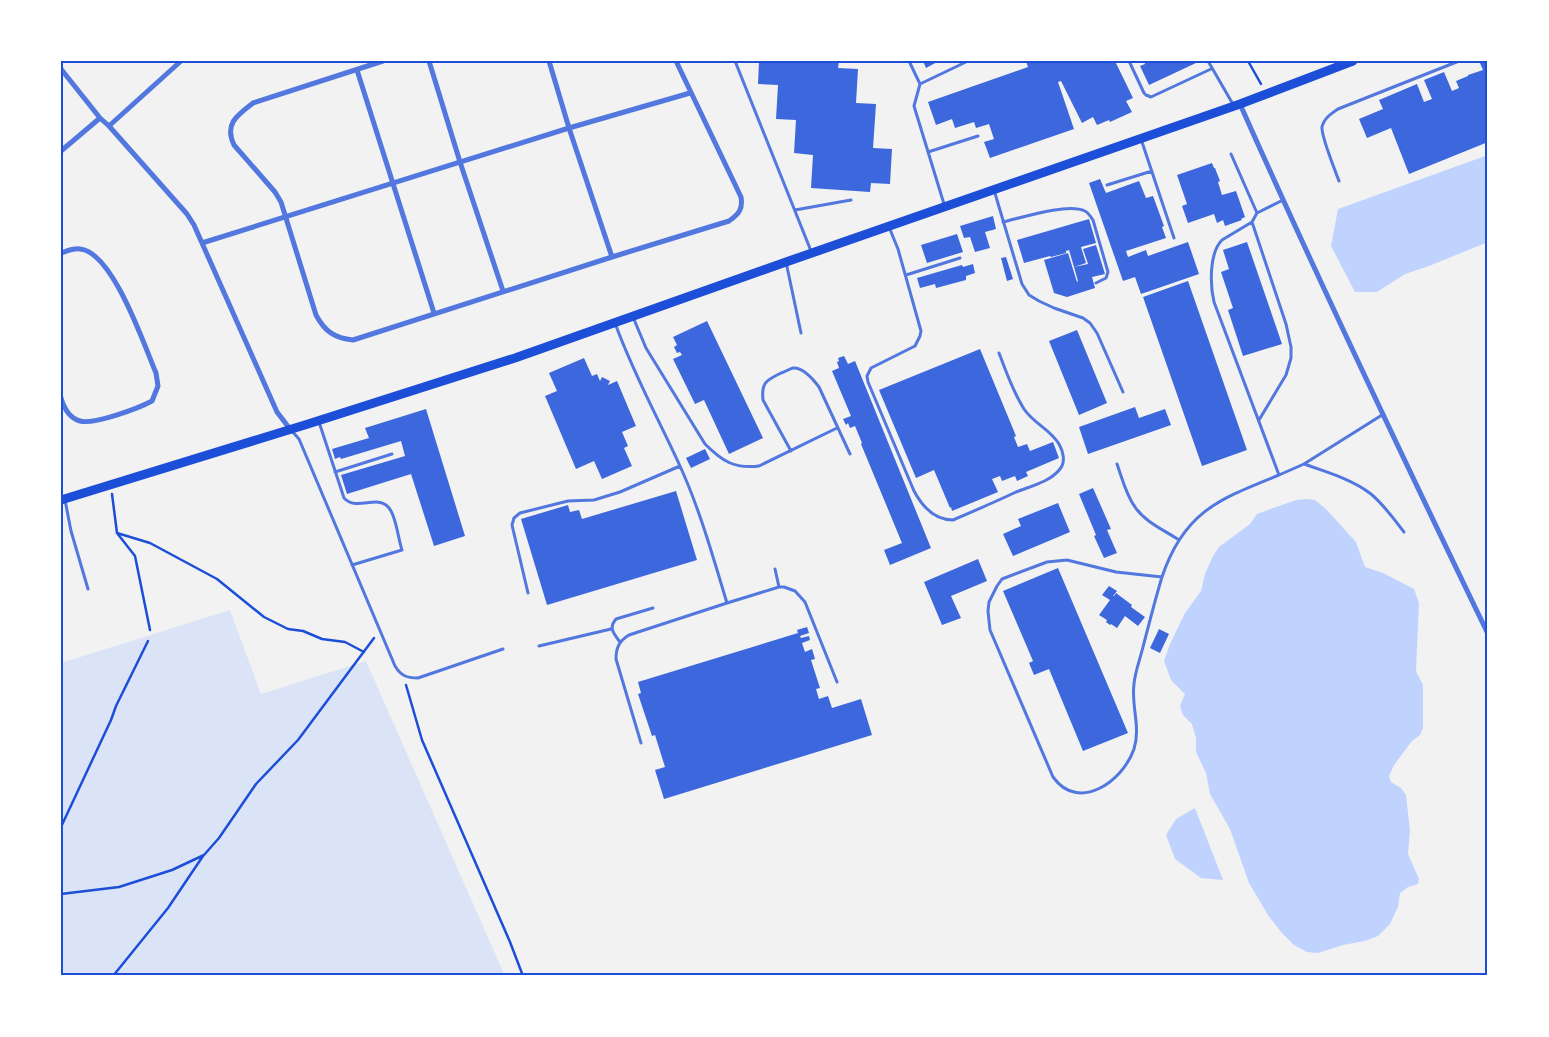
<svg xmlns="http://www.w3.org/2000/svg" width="1549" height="1037" viewBox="0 0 1549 1037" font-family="'Archivo Narrow',sans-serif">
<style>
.green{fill:#dbe4f7}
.water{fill:#bfd3fe}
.building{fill:#3d67dc}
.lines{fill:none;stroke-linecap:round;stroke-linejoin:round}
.path{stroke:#1d4ed8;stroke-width:2.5}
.service{stroke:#5277de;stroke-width:3}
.minor{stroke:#5277de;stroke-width:5}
.secondary{stroke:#1d4ed8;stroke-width:9}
.neatline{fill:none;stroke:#1d4ed8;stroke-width:2}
</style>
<rect width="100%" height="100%" fill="#f2f2f2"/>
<path class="green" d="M230 610 261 694 366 661 505 976H61V663Z"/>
<path class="water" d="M1488 155V242L1429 266 1405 274 1377 292H1355L1331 246 1338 209Z
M1307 499 1315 500 1326 509 1356 542 1365 567 1383 573 1414 589 1419 603 1416 671 1423 685V728L1420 735 1412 741 1394 765 1389 776 1391 782 1401 788 1406 795 1410 831 1408 854 1419 879 1418 884 1408 887 1400 893 1398 907 1390 924 1378 936 1365 941 1343 945 1318 953 1307 952 1294 945 1281 932 1268 915 1249 883 1230 829 1210 794 1206 773 1196 752V738L1192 724 1183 715 1180 706 1185 694 1171 680 1164 661 1170 644 1185 613 1201 591 1205 574 1213 556 1219 547 1250 524 1257 514 1296 500Z
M1195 808 1223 880 1201 878 1175 859 1166 835 1176 819Z"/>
<path class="building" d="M759 61H839L838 68 858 69 856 103 876 104 873 148 892 149 890 184 871 183 870 192 811 188 813 155 794 153 796 120 776 119 778 85 758 84Z
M923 61H939L926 68Z
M1026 61H1115L1133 98 1126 101 1132 112 1110 122 1109 120 1097 125 1093 117 1082 123 1061 81 1058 82 1074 129 990 158 984 142 994 139 989 124 976 128 974 122 955 128 952 119 936 125 928 102 1028 67Z
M1144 61H1195L1196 63 1149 85 1140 66 1145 64Z
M1479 61H1488V142L1409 174 1391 128 1367 138 1359 119 1383 109 1379 100 1417 84 1424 102 1432 99 1424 80 1444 72 1452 91 1459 88 1456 81 1468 76V75L1483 70Z
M1212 163 1214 168H1215L1220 181 1218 182 1222 195 1236 191 1245 217 1241 219 1242 220 1225 226 1223 220 1217 223 1214 214 1188 223 1182 206 1187 204 1177 175Z
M1100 179 1106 193 1139 181 1146 198 1153 196 1164 226 1162 227 1166 238 1126 251 1128 257 1146 250 1148 256 1188 242 1199 274 1141 294 1135 277 1123 281 1089 183Z
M993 216 996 229 985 232 990 248 975 252 970 237 964 238 960 226Z
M1089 219 1096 243 1081 247 1086 263 1074 267 1069 250 1066 251V253L1051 257 1050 256 1024 263 1017 240Z
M957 234 963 252 927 263 921 245Z
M1247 242 1282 344 1243 356 1228 310 1233 308 1221 272 1229 269 1223 250Z
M1096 245 1105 274 1092 277 1095 288 1067 297 1054 293 1044 260 1068 253 1077 282 1078 281 1074 267 1088 264 1083 249Z
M1006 257 1013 279 1007 281 1001 258Z
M973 264 975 273 966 276V280L936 288 935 284 920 288 917 278 962 265 963 267Z
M1188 281 1247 450 1202 466 1143 297Z
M707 321 763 438 729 454 704 400 695 404 673 359 682 355 680 352 677 353 674 347 677 345 673 337Z
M1077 330 1107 403 1079 415 1049 341Z
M980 349 1016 436 1014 437 1018 447 1027 444 1030 451 1053 442 1059 458 1026 472 1028 476 1017 481 1015 476 1002 481 1000 476 992 479 998 492 952 511 951 507 950 508 934 470 916 478 879 390Z
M844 356 848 364 855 361 931 548 890 565 884 550 902 543 861 444 862 443 855 426 850 428 848 423 846 425 843 419 851 416 832 371 839 368 837 362 839 361 838 358Z
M584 358 592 376 597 374 600 381 602 377 610 381 608 385 617 381 636 426 622 432 628 446 624 448 632 466 602 479 594 461 576 469 545 396 557 391 549 373Z
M1135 407 1139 418 1165 409 1171 425 1088 454 1079 427Z
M426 409 465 536 434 546 411 474 347 494 341 475 405 456 401 441 341 459 340 457 335 459 332 449 369 438 365 428Z
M705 449 710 459 691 468 686 458Z
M1093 488 1111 529 1107 530 1117 553 1104 558 1094 536 1096 535 1079 494Z
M676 491 697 560 547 605 521 519 568 505 570 512 579 510 582 519Z
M1058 503 1070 532 1013 556 1003 534 1021 526 1018 519Z
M978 559 987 581 951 596 961 618 942 625 924 582Z
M1058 568 1128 733 1083 751 1049 669 1034 675 1029 663 1033 661 1003 591Z
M1109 586 1117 591 1113 596H1114L1116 593 1132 605 1131 607 1145 617 1138 626 1125 616 1117 628 1111 624 1110 625 1106 622 1107 620 1099 615 1110 600 1102 595Z
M807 627 809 633 800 636 801 638 809 636 810 640 802 643 805 652 812 649 815 659 811 660 820 688 816 689 819 699 828 696 832 708 861 699 872 735 664 799 655 770 665 767 655 735 652 736 638 694 641 693 638 682 798 633 797 630Z
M1159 629 1169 634 1160 653 1150 648Z"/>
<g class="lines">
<path class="path" d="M1248 61 1261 84
M112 494 117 533 135 556 150 630
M117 533 150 543 217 579 264 617 288 629 303 631 322 639 345 642 364 652
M406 685 422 740 510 942 523 976
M61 827 111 720 116 706 148 641
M61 894 119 887 172 870 204 855 219 838 256 784 298 740 374 638
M113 976 168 908 203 856"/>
<path class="service" d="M735 61 811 251
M909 61 920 84 968 61
M1129 61 1144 93 1146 95 1151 97 1211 69
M1208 61 1234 106
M920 84 914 106 944 204
M1141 139 1174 238
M928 152 978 136
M1231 154 1257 213
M1339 181C1335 170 1321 136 1322 127 1324 118 1332 113 1338 109L1459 61
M1107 185 1152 171
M994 190 1022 284 1029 295 1039 301 1054 308 1083 318 1090 323 1097 333 1123 392
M795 210 851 200
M1003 222C1024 217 1067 203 1085 211 1089 213 1090 216 1093 220L1108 272 1106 278 1096 283
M1252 222 1286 324 1291 347V358L1286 375 1259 420
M889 227 898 249 921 331 920 336 915 346 871 368 867 376 868 382 914 491C922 506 934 520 953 520 974 511 995 502 1016 492 1031 486 1050 482 1060 469 1066 462 1063 451 1059 444 1050 429 1033 423 1024 409 1013 392 1006 371 999 353
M786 262 801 333
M906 275 960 258
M633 317 646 348 705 444C722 461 734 469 759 466L837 428
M615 323C633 373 658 418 680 466 700 510 713 557 727 603L779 587H784L795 591 805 602 837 682
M319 422 344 498C358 513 380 491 391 511 397 522 398 538 402 550L352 565
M291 430 299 439 395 666C401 676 407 678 418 678L503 649
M791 451 763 400C761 382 767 380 781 373 785 372 789 369 793 368 803 367 813 379 819 387L850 454
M1117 464C1122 478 1126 495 1135 507 1145 522 1164 530 1179 540
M1304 464C1326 472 1352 479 1371 494 1384 505 1394 519 1404 532
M335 472 392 454
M1279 475 1304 464 1382 415
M65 500 71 531 88 589
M775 569 779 587
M1162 577 1116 572 1067 560 1047 562 1002 579 997 586 989 602 988 611 990 630 1053 777C1079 813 1123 781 1134 749 1141 727 1131 706 1134 684 1135 672 1140 659 1143 647 1149 624 1155 600 1162 577 1184 511 1220 499 1279 475L1214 302C1210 285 1209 253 1222 240L1252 222 1257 213 1283 200
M528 593 512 525 514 518 520 513 568 501 594 500 620 492 680 466
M620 642C614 634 608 628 616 619L653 608
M539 646 611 629
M641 743 616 659C616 648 619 641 629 635L727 603"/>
<path class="minor" d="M383 61 253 103C237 115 224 124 234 145L275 192 281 202 316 315C325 332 335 338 353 340L612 257 729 221C739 214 743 209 741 197L676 61
M429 61 460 162 503 291
M549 61 569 128 612 257
M61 69 100 118 109 126 187 214 194 225 277 412 290 429
M357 70 434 313
M1240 104C1319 282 1403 458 1488 634
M109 126 181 61
M61 151 100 118
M202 243 569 128 690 93
M61 253C67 251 74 248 80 249 113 252 144 345 156 373L158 386 152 401C139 408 94 425 80 421 69 418 64 408 61 398"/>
<path class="secondary" d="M61 500 308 424 515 358 786 262 1240 104 1353 61"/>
</g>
<rect width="1549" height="1037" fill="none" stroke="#ffffff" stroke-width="125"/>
<rect x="62" y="62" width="1424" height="912" class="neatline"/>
</svg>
